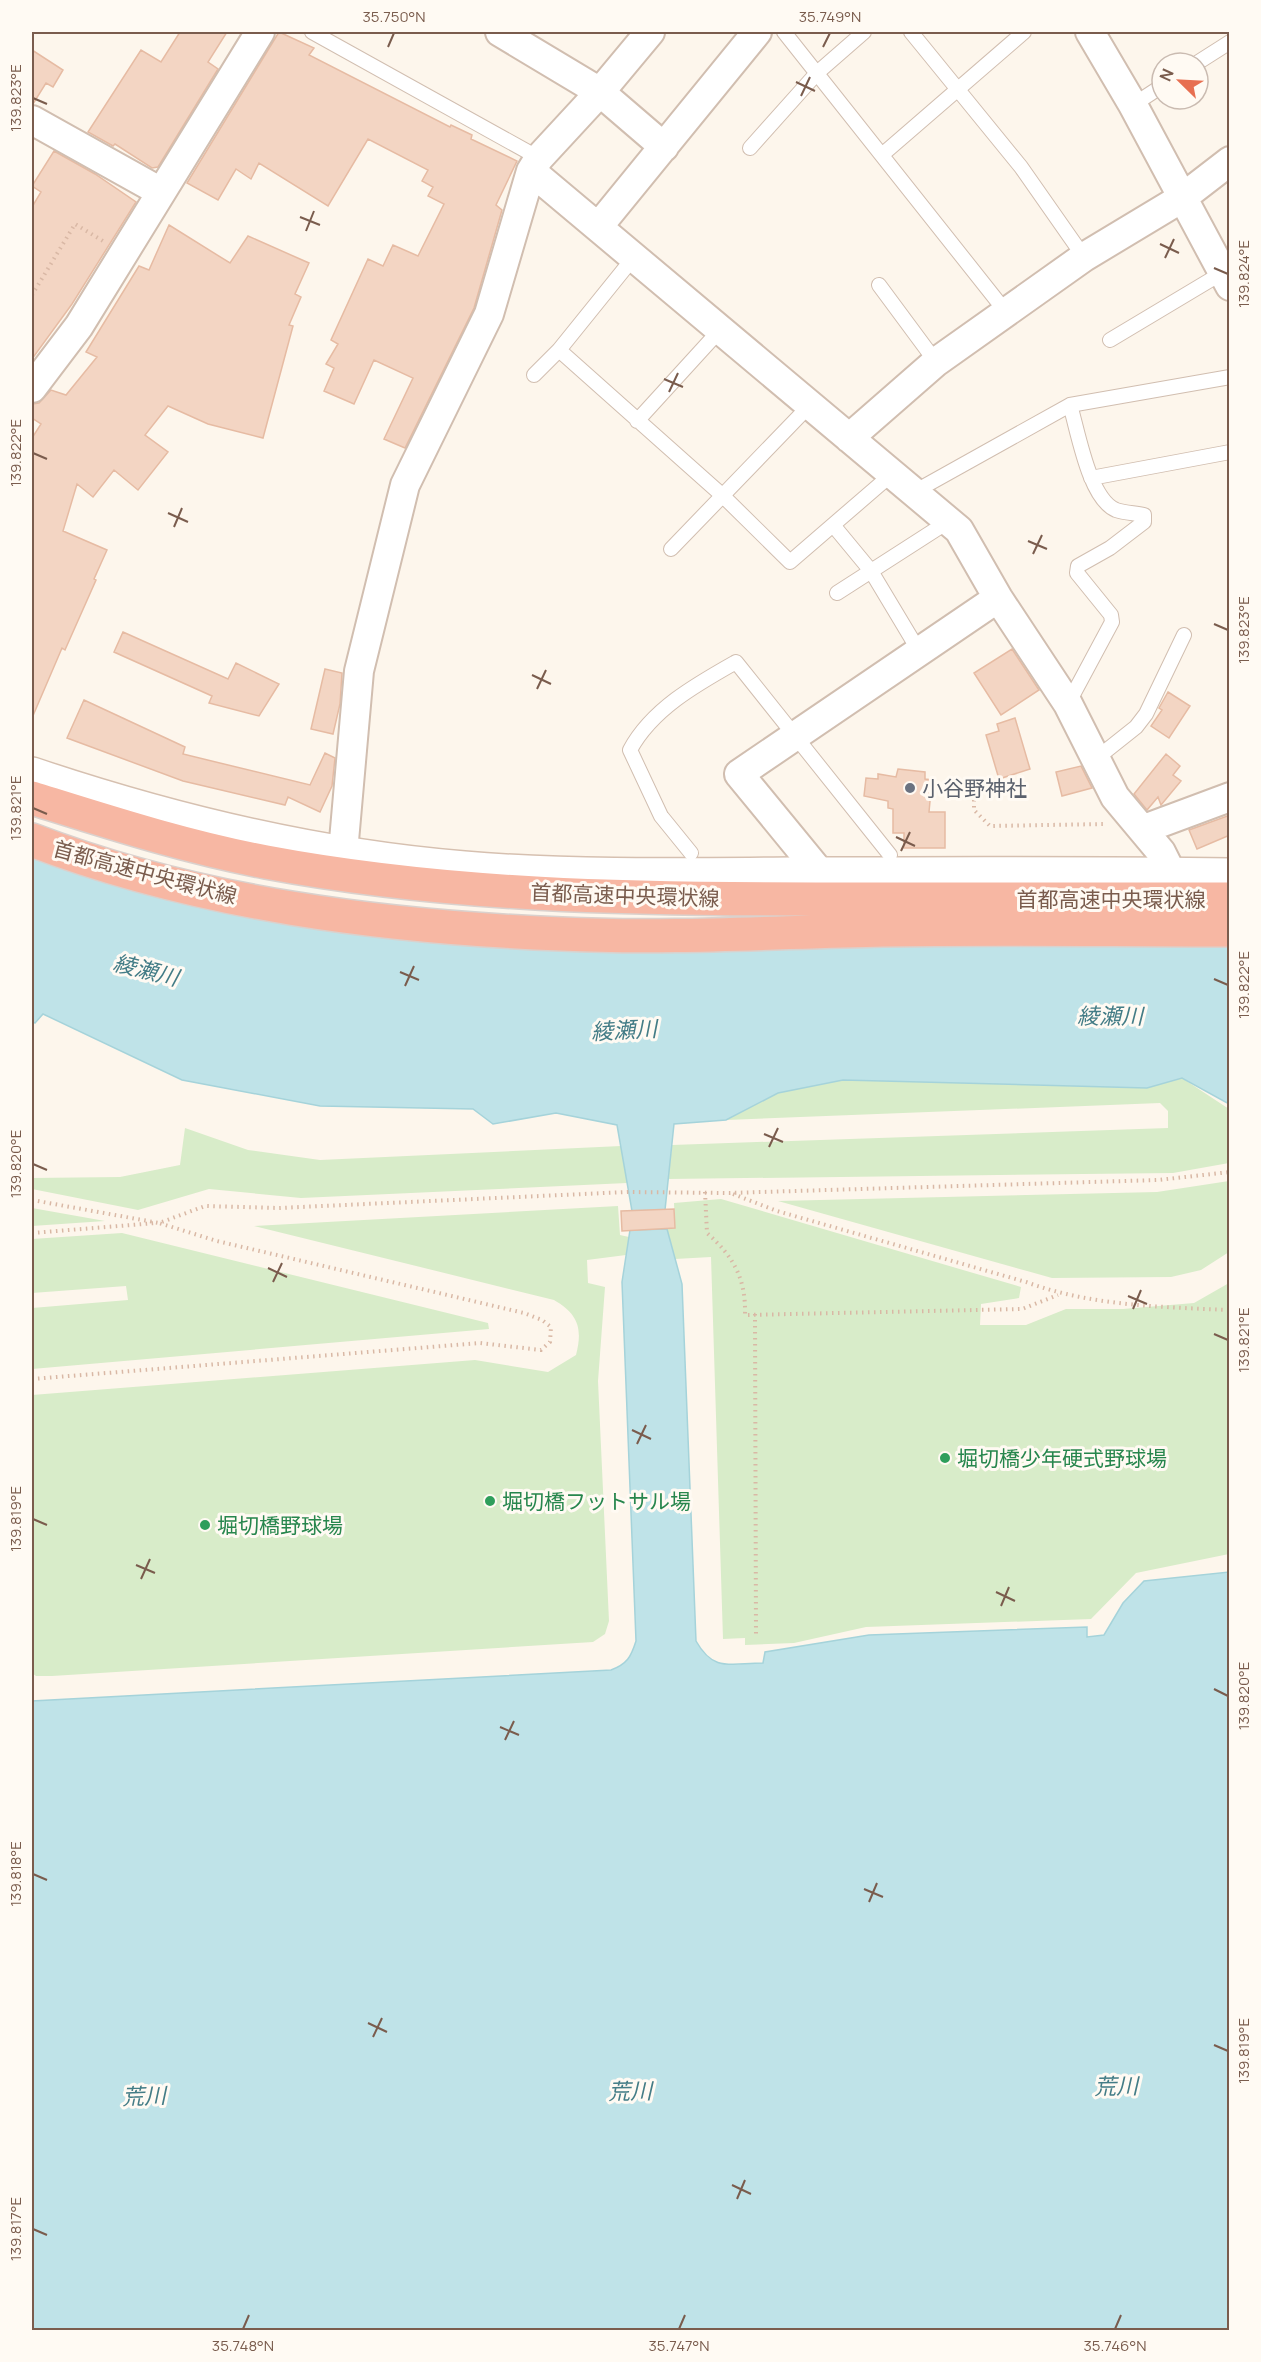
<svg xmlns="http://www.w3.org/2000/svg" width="1261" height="2362" viewBox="0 0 1261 2362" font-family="Manrope,'Noto Sans JP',sans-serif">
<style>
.green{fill:#d8ecc9}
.water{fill:#bfe3e8;stroke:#a5d3da;stroke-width:1.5}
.building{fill:#f3d5c3;stroke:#e6bba3;stroke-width:1.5}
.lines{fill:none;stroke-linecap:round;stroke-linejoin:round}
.service-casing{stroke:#d1beb0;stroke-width:16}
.minor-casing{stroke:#d1beb0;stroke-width:32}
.secondary-casing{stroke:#d6c0b0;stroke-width:36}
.motorway-casing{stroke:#dad1cd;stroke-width:36}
.path{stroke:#d9b8a5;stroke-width:4;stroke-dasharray:1.5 4.5;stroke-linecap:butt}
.service{stroke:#fff;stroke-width:14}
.minor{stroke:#fff;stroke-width:28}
.secondary{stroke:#fff;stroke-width:33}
.motorway{stroke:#f7b7a3;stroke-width:33}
.ticks{fill:none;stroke:#7a5c4d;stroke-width:2}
.worship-dot{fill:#6b7280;stroke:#fffaf3;stroke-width:2}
.leisure-dot{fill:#2e9e5b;stroke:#fffaf3;stroke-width:2}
.labels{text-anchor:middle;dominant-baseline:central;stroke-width:6;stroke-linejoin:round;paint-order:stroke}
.worship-label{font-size:21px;fill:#5b616d;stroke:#fffaf3;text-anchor:start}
.street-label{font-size:21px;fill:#7a5c4d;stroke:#fffaf3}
.leisure-label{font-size:21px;fill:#27864d;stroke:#fffaf3;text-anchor:start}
.water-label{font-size:22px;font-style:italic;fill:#437c86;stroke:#fffaf3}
.neatline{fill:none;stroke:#7a5c4d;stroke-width:2}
.ticks-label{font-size:15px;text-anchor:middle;fill:#7a5c4d}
</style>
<rect width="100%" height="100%" fill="#fdf6ec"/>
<path class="green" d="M1182 1078 1229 1109V1163L1173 1173 668 1179 672 1145 1168 1128V1111L1160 1103 726 1120 778 1093 843 1080 1147 1088Z
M185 1128 248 1150 320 1160 621 1146 627 1183 301 1198 209 1189 138 1210 32 1189V1178L120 1177 180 1165Z
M1229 1181V1252L1201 1270 1171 1277 1052 1278 778 1201 1157 1192Z
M721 1199 1021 1287 1019 1298 981 1304 980 1325H1026L1066 1309H1123L1194 1303 1229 1283V1554L1136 1573 1091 1619 866 1627 794 1643 745 1645V1638L723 1639 711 1257 675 1259 667 1229 675 1228 674 1203Z
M618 1206 620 1235 629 1237 626 1255 587 1260 588 1283 605 1287 598 1381 609 1621 605 1634 593 1642 52 1676H36L32 1673V1395L475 1360 548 1372 576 1355C583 1328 578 1314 554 1300L254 1226Z
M32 1208 105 1221 32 1226Z
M122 1233 488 1323 489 1329 32 1369V1308L128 1300 126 1286 32 1293V1239Z"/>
<path class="water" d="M32 852 303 924 1031 942 1229 944V1104L1182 1078 1147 1088 843 1080 778 1093 726 1120 674 1124 665 1210 632 1211 617 1125 556 1113 493 1124 473 1109 320 1106 182 1080 43 1014 35 1023 32 1021Z
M667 1229 682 1284 696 1641C714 1673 731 1663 763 1663L765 1652 869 1635 1087 1627V1637L1104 1635 1123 1603 1144 1581 1229 1572V2330H32V1701L611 1670C627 1664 631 1657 636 1641L622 1282 630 1230Z"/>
<path class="building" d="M180 32H227L208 62 218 69 158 167 152 168 115 144 113 146 88 132 141 50 161 62Z
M279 32 314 48 309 55 450 127 451 125 472 135 471 139 517 161 496 205 502 210 474 308 405 448 384 439 413 378 374 360 354 404 324 391 334 368 326 364 338 344 331 340 368 259 383 266 393 245 418 256 444 204 428 196 433 187 422 181 428 170 368 139 328 206 259 163 251 179 236 169 218 200 187 183Z
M32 50 63 70 53 87 46 83 33 104Z
M54 151 95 174 136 202 72 304 32 359V207L41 192 32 186Z
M169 225 230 263 248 236 309 263 295 294 301 297 289 325 293 326 263 438 208 424 168 406 145 435 168 452 138 490 114 470 93 497 77 484 63 531 107 550 94 579 96 580 65 650 62 648 32 718V438L41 424 32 418V404L39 403 51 390 66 395 97 357 86 352 139 266 149 270Z
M123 632 228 679 236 663 279 684 259 716 209 703 212 696 114 652Z
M1012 649 1039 690 1001 715 974 673Z
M325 669 342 673 340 704 333 734 311 729Z
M1168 692 1190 706 1169 738 1151 726 1162 710 1159 708Z
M84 700 185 747 183 754 310 785 325 753 335 758 332 786 320 812 288 797 285 805 183 781 67 738Z
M1015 718 1030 769 999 779 986 735 999 731 997 724Z
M1166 754 1180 766 1173 775 1181 781 1161 805 1158 797 1147 810 1134 794Z
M1081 766 1092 788 1062 796 1056 772Z
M898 769 925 772V779L932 780 929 812H945V848H904V833H893V809L888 808V801L864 796 866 778 878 779V774L896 777Z
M1230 815V835L1197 849 1189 830Z
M674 1209 675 1228 622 1231 621 1211Z"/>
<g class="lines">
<defs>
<path id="service" d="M312 32 539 158
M784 32 1006 312
M911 32 1021 167 1084 257
M1197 63 1230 42
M1133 105 1162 86
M750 148 817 73 864 32
M883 154 1024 32
M879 285 936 362
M1110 340 1222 273
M559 350 723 496 790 562 892 474
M534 375 559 350 634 257
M637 421 720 330
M1091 478 1230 452
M914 492 1070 405 1230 377
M833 525 871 571 919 651
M671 549 810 405
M837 593 949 521
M1068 704 1112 622 1111 615 1077 573 1078 566 1110 548 1144 522V515C1135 513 1125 513 1116 510 1089 499 1078 431 1070 405
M1097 758 1136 727 1146 714 1184 635
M691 853 661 816 630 750C652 709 697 684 736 662L890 855"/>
<path id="minor" d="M500 32 600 92 664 147
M1090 32 1133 105 1230 286
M32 120 161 192
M531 171 959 530 998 598 1068 704 1115 797 1161 852 1172 874
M598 227 757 32
M32 388 79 326 260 32
M849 438 936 362 1084 257 1182 198 1230 161
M1144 829 1230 797
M343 852 359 671 405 485 489 314 531 171 539 158 600 92 650 32
M821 874 739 774 998 598"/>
<path id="secondary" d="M32 774C172 821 316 856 464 868 573 877 683 875 792 874 938 874 1084 873 1230 875"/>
<path id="motorway" d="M32 798C109 822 186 847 266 862 447 896 632 899 816 899 954 899 1092 899 1230 899
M32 840C199 904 384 927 562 934 669 939 776 932 883 930 999 928 1114 930 1230 930"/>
</defs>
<use href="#service" class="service-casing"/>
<use href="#minor" class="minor-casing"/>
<use href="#secondary" class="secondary-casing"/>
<use href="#motorway" class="motorway-casing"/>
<path class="path" d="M32 295 75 224 103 241
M953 786 974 785V810L990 826 1105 824
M705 1192 707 1233C734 1257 746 1279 745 1315L1022 1309 1058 1295
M733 1194 777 1211 1026 1282C1091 1306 1161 1307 1230 1310
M32 1200 159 1223
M32 1233 156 1223
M755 1314 756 1637
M32 1379 480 1343 541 1350 550 1342 551 1327 542 1320 524 1313 217 1241 159 1223 205 1206 279 1208 627 1192 729 1193 1158 1180 1230 1172"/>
<use href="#service" class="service"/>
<use href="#minor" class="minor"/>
<use href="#secondary" class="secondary"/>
<use href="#motorway" class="motorway"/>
</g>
<path class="ticks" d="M388 47 394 33M823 47 830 33M796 82 815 91M801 96 810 77M33 98 47 104M300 217 320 225M306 231 314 211M1160 244 1179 253M1165 258 1174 239M1214 268 1228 274M664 379 683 387M669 392 678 373M33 453 47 459M168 513 188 522M174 527 182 508M1028 541 1047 549M1033 554 1042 535M1214 624 1228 630M532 675 551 684M537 689 546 670M33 808 47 814M896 837 915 846M901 851 910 832M400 972 419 980M1214 979 1228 985M405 986 414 966M764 1134 783 1142M769 1147 778 1128M33 1164 47 1170M268 1268 287 1277M273 1282 282 1263M1128 1296 1147 1304M1133 1309 1141 1290M1214 1334 1228 1340M632 1430 651 1439M637 1444 646 1425M33 1519 47 1525M136 1565 155 1573M141 1579 150 1559M996 1592 1015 1601M1001 1606 1009 1587M1214 1689 1228 1696M500 1727 519 1735M505 1740 514 1721M33 1874 47 1880M864 1889 883 1897M869 1902 877 1883M368 2023 387 2032M373 2037 382 2018M1214 2045 1228 2051M732 2185 751 2194M737 2199 745 2180M33 2229 47 2235M243 2329 249 2315M679 2329 685 2315M1115 2329 1121 2315"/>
<circle class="worship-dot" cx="910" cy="788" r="6"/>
<g class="leisure-dot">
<circle cx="945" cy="1458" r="6"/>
<circle cx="490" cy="1501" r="6"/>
<circle cx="205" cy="1525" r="6"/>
</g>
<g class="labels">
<g class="worship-label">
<text x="922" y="788">小谷野神社</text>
</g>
<g class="street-label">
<text transform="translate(145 872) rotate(15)">首都高速中央環状線</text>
<text transform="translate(625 895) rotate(2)">首都高速中央環状線</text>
<text x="1111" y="899">首都高速中央環状線</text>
</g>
<g class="leisure-label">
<text x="957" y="1458">堀切橋少年硬式野球場</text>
<text x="502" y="1501">堀切橋フットサル場</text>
<text x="217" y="1525">堀切橋野球場</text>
</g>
<g class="water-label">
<text transform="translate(146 970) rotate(14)">綾瀬川</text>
<text x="1110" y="1016">綾瀬川</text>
<text transform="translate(624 1030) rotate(-3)">綾瀬川</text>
<text transform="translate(1116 2086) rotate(-1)">荒川</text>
<text transform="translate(630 2091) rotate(-1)">荒川</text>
<text transform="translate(144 2096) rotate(-2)">荒川</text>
</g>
</g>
<rect width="1261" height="2362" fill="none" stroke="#fffaf3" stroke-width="66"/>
<g transform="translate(1180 81) rotate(294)"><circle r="28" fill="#fffaf3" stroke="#cabbb1" stroke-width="1.5"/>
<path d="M0-4.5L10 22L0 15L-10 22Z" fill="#e76f51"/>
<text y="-9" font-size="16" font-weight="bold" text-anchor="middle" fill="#7a5c4d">N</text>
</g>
<rect x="33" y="33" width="1195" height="2296" class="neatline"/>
<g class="ticks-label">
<text x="394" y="22">35.750°N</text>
<text x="830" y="22">35.749°N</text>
<text transform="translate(16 98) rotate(-90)" y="5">139.823°E</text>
<text transform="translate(1244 274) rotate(-90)" y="5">139.824°E</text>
<text transform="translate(16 453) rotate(-90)" y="5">139.822°E</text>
<text transform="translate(1244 630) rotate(-90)" y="5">139.823°E</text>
<text transform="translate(16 808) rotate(-90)" y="5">139.821°E</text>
<text transform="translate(1244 985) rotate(-90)" y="5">139.822°E</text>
<text transform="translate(16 1164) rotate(-90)" y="5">139.820°E</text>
<text transform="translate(1244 1340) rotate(-90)" y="5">139.821°E</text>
<text transform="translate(16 1519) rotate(-90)" y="5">139.819°E</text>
<text transform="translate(1244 1696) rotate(-90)" y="5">139.820°E</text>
<text transform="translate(16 1874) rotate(-90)" y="5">139.818°E</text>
<text transform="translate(1244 2051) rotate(-90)" y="5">139.819°E</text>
<text transform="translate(16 2229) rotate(-90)" y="5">139.817°E</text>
<text x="243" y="2351">35.748°N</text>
<text x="679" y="2351">35.747°N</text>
<text x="1115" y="2351">35.746°N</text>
</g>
</svg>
